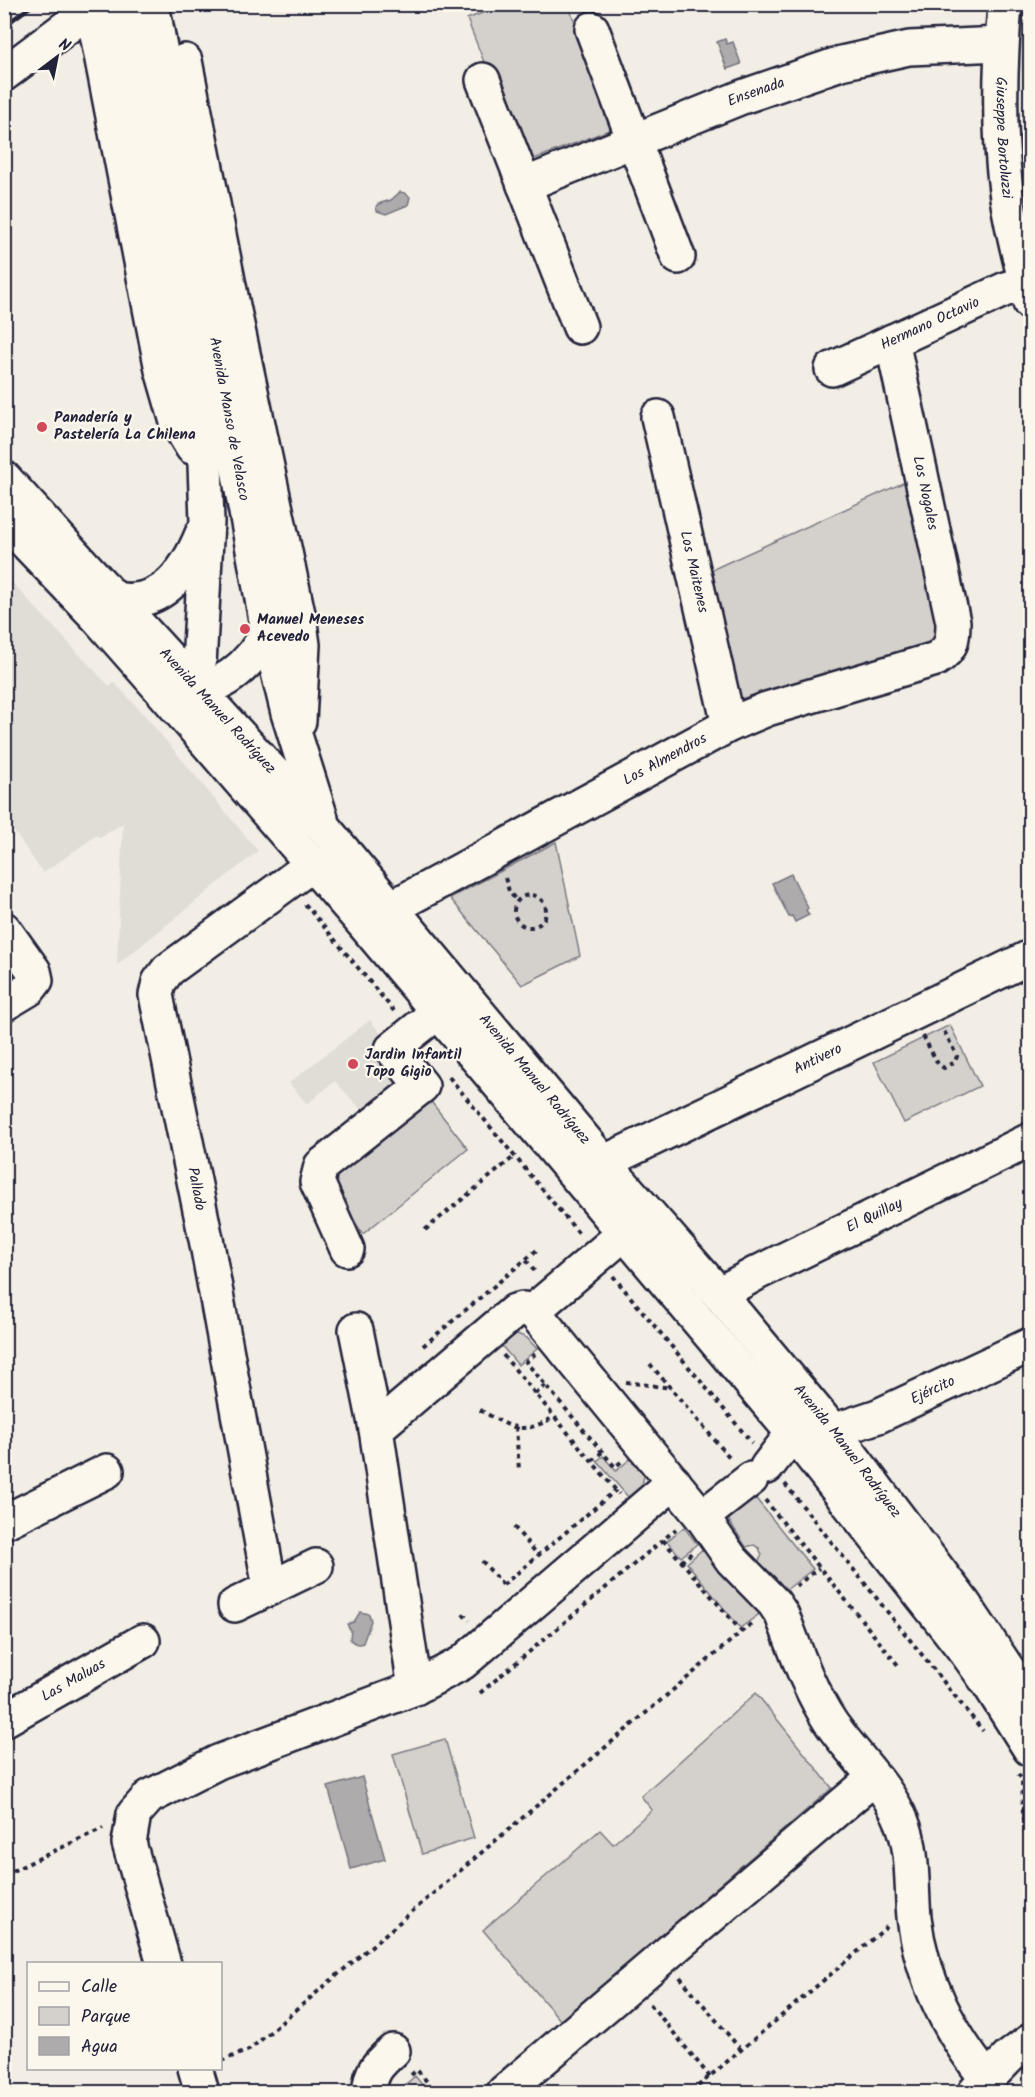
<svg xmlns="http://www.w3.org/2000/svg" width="1035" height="2097" viewBox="0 0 1035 2097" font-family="Kalam,sans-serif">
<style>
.built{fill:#e0dcd6}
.green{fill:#d4d1cc;stroke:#7b7a84;stroke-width:1.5}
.water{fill:#aeabad;stroke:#76747f;stroke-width:1.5}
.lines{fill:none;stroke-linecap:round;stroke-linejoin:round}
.minor-casing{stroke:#22223b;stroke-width:38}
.major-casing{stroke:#22223b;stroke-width:38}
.path{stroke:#22223b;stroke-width:4;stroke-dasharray:4.5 4.5;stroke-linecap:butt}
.minor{stroke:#fbf7ec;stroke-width:33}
.major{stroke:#fbf7ec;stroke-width:33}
.rail{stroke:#22223b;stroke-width:4.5}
.poi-dot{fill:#d1495b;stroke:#fbf7ec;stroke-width:2}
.labels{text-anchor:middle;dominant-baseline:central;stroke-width:4.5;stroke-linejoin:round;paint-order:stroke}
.street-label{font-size:15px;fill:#22223b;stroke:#fbf7ec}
.poi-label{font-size:15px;font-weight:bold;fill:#22223b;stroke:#fbf7ec;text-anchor:start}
</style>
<rect width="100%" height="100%" fill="#f2eee5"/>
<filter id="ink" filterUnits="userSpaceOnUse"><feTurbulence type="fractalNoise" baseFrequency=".0167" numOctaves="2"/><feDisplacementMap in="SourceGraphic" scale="12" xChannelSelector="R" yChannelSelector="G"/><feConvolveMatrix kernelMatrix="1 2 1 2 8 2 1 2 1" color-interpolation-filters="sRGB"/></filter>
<g filter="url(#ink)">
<path class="built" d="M5 575 109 686 114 682 147 718 258 851 117 965 123 823 100 838 97 835 43 873 5 818Z
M370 1020 381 1034 409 1085 368 1117 335 1081 307 1104 289 1083Z"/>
<path class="green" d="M503 5H568L617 127 524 163 467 19Z
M907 481 939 634 931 646 740 699 709 571Z
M556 842 580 956 522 985 450 898Z
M950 1025 980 1086 904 1123 874 1062Z
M429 1099 468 1149 363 1234 327 1180Z
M517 1334 527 1338 537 1349 518 1365 500 1344 509 1336Z
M603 1456 616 1471 630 1459 644 1476 641 1489 629 1498 597 1461Z
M753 1495 813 1569 786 1590 774 1576 758 1562 762 1555 759 1548 754 1545 746 1547 726 1516Z
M684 1527 697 1544 681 1557 667 1541Z
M707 1545 762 1612 740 1628 687 1563Z
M756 1693 832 1788 561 2021 483 1930 600 1830 613 1844 652 1810 641 1796Z
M445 1739 474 1838 422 1854 393 1754Z
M415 2076 428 2092H398L399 2090Z"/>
<path class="water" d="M725 39 727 44 733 42 741 64 727 69 717 42Z
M400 192 404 193 410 197 408 205 386 214 377 211 376 207 378 204 391 200Z
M791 874 808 908 806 910 809 915 795 922 792 916 789 917 772 883Z
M360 1612 369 1614 371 1621 363 1643C357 1645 354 1644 350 1639L351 1630 348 1627V1624L354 1622Z
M362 1777 385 1859 351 1869 328 1787Z"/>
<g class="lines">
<defs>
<g id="minor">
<path id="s1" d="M1005 4C1000 64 998 123 1005 182 1009 223 1022 263 1030 303"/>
<path d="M592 29 678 257"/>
<path d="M4 74 92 8"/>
<path d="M483 80 580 327"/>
<path id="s2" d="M524 185 742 97 841 63 909 48 1001 44"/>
<path id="s3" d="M832 369 1008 288 1030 283"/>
<path id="s4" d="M658 417 729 725"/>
<path id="s5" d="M367 921 729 725 767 709 936 659C952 649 953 640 953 622L892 341"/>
<path d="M4 929 34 971 36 980 29 989 4 1004"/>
<path id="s6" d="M579 1176 617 1156 1030 957"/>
<path d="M347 1249 317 1182 321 1166 422 1086 392 1049 438 1012"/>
<path id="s7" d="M719 1294 757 1273 1030 1140"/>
<path d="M533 1311 702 1517 732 1560 774 1603 782 1615C796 1651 809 1690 831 1723 853 1755 888 1786 902 1822 914 1851 911 1886 914 1917 921 1977 950 2034 988 2080"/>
<path d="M356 1330 376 1429"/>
<path id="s8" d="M833 1431 878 1416 1030 1345"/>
<path d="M767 1467 810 1411"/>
<path d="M702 1517 751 1479"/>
<path d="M4 1522 107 1471"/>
<path d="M270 1588 207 1244 156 995 159 982 168 970 313 864"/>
<path d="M235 1605 316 1566"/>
<path d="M415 1688 376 1429 515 1311 523 1309 533 1311 647 1214"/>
<path id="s9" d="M4 1720 143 1641"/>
<path d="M164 1964 129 1843 134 1814 149 1797 218 1762 415 1688 462 1663 674 1482"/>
<path d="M195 2068 202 2092"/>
<path d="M370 2092C369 2073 379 2063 393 2051"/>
<path d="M504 2092 874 1778"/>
<path d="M975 2092 1009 2057 1030 2041"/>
</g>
<g id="major">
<path d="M96 4 92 8 162 370 177 422 192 447"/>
<path d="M124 4 129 46 199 422 205 464 207 522 197 700"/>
<path id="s10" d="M152 4 268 631 288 713 321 818"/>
<path d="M185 61 233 306 300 623 303 645 299 721"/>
<path id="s11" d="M4 478 325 829 604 1163 719 1294 833 1431 964 1604 1017 1683 1030 1708"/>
<path d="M4 520 97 617 157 685 363 923 793 1433 966 1652 989 1684 1030 1749"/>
<path d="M114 599C161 608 186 573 202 534"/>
<path d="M178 689C219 695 251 665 268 631"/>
</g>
</defs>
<use href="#minor" class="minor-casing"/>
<use href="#major" class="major-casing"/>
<path class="path" d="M505 878 509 891 517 902
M514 911a16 16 0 1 1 32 0a16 16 0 1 1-32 0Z
M305 904 394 1011
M923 1036 938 1064 944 1068 955 1062 957 1056 943 1029
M449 1077 580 1235
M425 1230 515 1156
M526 1260 536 1273
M613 1276 752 1443
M423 1346 538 1249
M535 1354 526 1362 615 1467 621 1462
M503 1355 619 1494
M650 1364 731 1459
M626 1382 671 1388
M535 1394 546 1385
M480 1410C512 1428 521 1436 554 1417
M516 1427 519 1470
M592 1461 602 1452
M785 1484 983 1731
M765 1500 898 1665
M514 1527 538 1555
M663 1540 742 1632
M482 1561 504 1586
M681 1562 694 1551
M503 1585 616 1490
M796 1586 819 1568
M463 1614 469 1621
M480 1693 676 1529
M1018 1774 1022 1779 1023 1813 1030 1850
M4 1875 103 1828
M680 1977 741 2050
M650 2004 710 2077
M221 2061 249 2050 753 1622
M411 2075 417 2070 436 2092
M691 2092 888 1926"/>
<use href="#minor" class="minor"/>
<use href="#major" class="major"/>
<path class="rail" d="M4 10 11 4
M4 26 34 4"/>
</g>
</g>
<g class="poi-dot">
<circle cx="42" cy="427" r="6"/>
<circle cx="245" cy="629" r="6"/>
<circle cx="353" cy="1064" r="6"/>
</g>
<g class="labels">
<g class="street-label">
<text stroke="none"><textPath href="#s2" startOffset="250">Ensenada</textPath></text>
<text stroke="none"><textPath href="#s1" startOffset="134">Giuseppe Bortoluzzi</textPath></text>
<text stroke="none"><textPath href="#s3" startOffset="108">Hermano Octavio</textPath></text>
<text stroke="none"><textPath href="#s10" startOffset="422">Avenida Manso de Velasco</textPath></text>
<text transform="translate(925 493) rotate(78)">Los Nogales</text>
<text stroke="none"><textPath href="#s4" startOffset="159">Los Maitenes</textPath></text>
<text stroke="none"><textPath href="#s11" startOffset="316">Avenida Manuel Rodríguez</textPath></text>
<text stroke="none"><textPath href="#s5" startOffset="339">Los Almendros</textPath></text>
<text stroke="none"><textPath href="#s6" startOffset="266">Antivero</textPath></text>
<text stroke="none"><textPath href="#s11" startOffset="802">Avenida Manuel Rodríguez</textPath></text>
<text transform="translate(196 1189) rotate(79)">Pallado</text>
<text stroke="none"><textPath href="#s7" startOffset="174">El Quillay</textPath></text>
<text stroke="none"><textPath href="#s8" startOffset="108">Ejército</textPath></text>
<text stroke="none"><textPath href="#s11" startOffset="1288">Avenida Manuel Rodríguez</textPath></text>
<text stroke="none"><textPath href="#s9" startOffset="80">Las Maluas</textPath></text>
</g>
<g class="poi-label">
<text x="54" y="418">Panadería y<tspan x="54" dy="17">Pastelería La Chilena</tspan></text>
<text x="257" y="620">Manuel Meneses<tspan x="257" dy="17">Acevedo</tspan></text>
<text x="365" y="1055">Jardin Infantil<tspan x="365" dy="17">Topo Gigio</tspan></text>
</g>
</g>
<rect width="1035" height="2097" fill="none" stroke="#fbf7ec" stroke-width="24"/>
<rect x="12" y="12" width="1011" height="2073" fill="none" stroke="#22223b" stroke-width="2" filter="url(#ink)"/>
<rect x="27" y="1962" width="195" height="108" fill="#fbf7ec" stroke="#a4a2a5" stroke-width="1.5"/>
<rect x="39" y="1982" width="30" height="9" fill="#fbf7ec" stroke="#a4a2a5" stroke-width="1.5"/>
<text x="81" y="1992" font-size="18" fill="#22223b">Calle</text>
<rect x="39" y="2007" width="30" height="18" fill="#d4d1cc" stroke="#a4a2a5" stroke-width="1.5"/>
<text x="81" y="2022" font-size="18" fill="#22223b">Parque</text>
<rect x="39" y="2037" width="30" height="18" fill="#aeabad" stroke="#a4a2a5" stroke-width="1.5"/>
<text x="81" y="2052" font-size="18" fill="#22223b">Agua</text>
<g transform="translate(57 57) rotate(32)" stroke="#fbf7ec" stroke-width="4.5" paint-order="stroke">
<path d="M0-4.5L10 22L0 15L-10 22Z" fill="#22223b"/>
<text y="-9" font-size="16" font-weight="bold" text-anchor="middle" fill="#22223b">N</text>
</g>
</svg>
